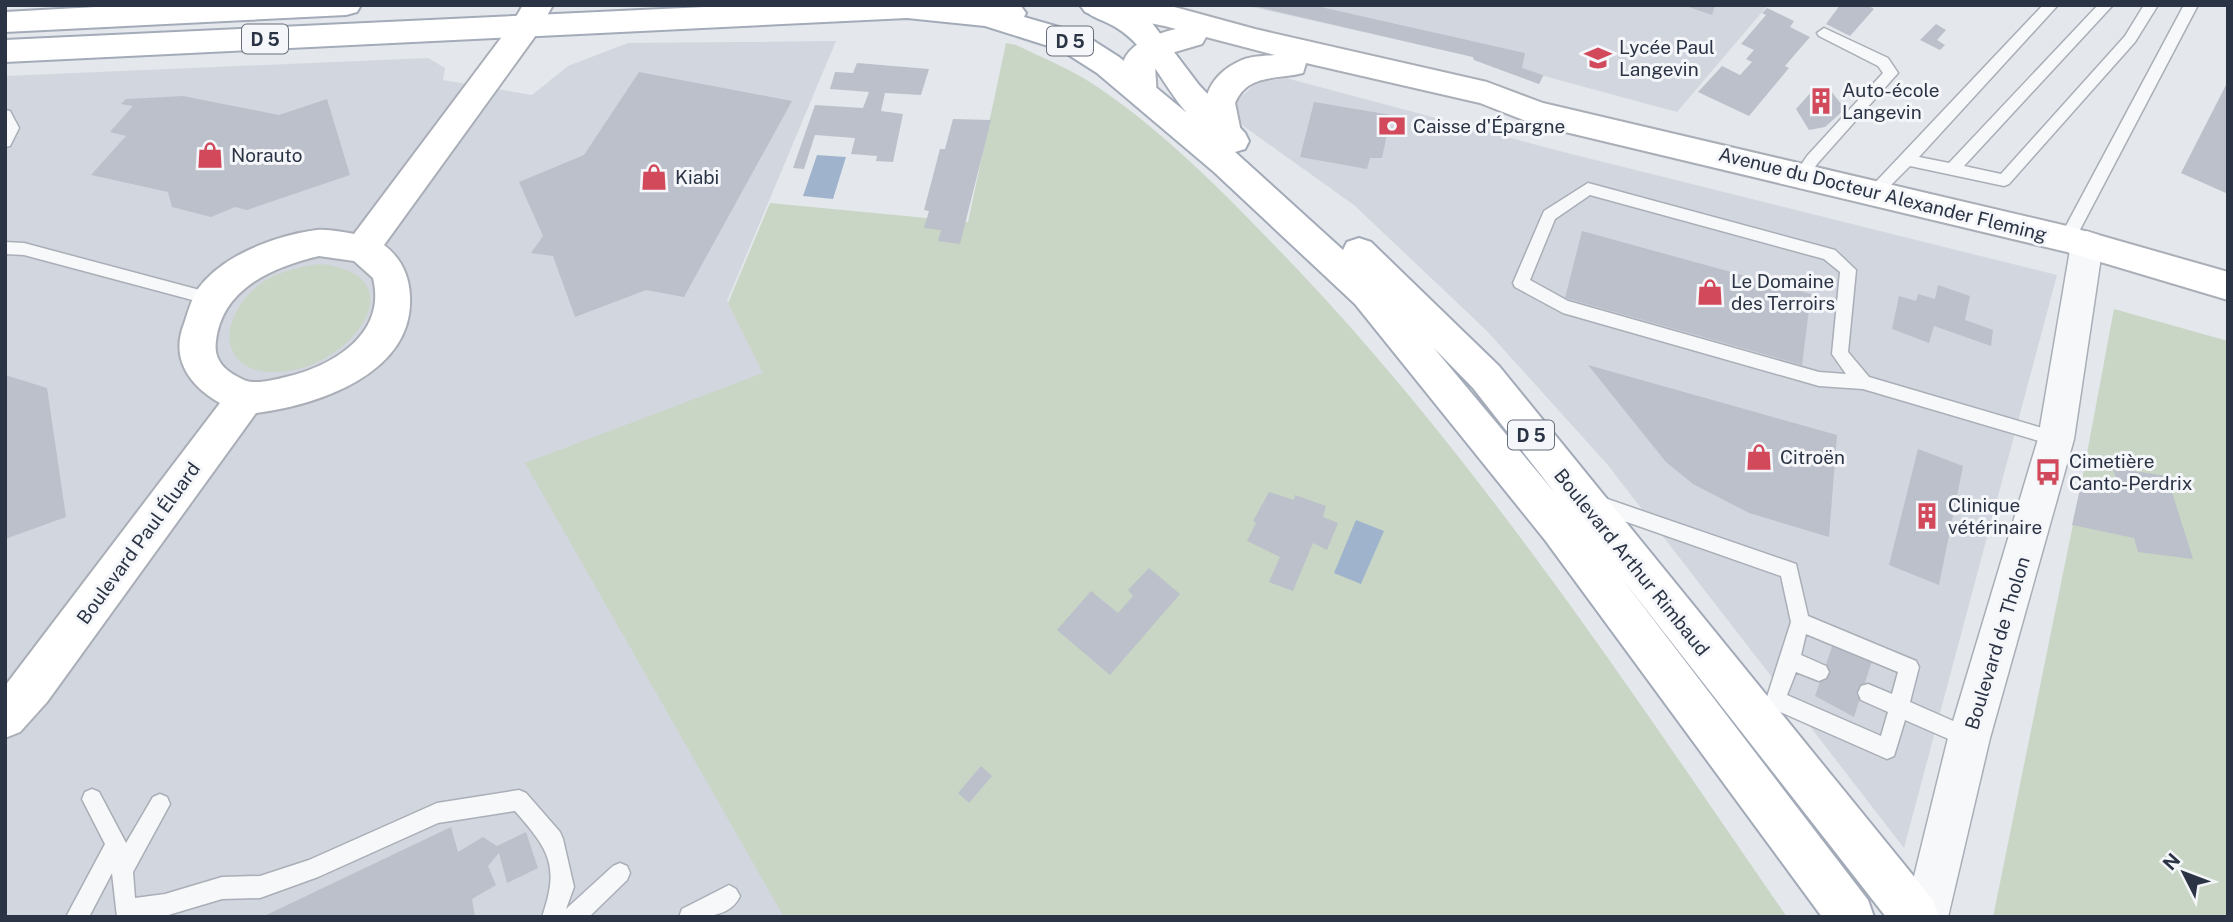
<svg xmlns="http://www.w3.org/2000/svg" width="2233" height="922" viewBox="0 0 2233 922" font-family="'Public Sans',sans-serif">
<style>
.built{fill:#d2d6de}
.green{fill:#c9d6c5}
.water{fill:#9fb4cc}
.building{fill:#bbc0ca}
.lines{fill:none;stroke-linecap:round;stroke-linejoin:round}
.lane-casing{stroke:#a9aeb7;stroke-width:3}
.street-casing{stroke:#a9aeb7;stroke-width:3}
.secondary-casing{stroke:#a9aeb7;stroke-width:4}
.primary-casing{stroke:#a3abb8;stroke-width:4}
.lane{fill:#f7f8fa;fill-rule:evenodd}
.street{fill:#f7f8fa;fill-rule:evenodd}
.secondary{fill:#fff;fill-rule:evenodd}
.primary{fill:#fff;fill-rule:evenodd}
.labels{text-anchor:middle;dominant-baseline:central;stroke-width:6;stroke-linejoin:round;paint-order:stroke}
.shield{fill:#f4f6f9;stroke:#676e7b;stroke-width:2}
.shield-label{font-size:18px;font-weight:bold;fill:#2b3445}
.poi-label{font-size:19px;fill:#2b3445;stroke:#f4f6f9;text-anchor:start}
.street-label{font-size:19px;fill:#2b3445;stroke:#f4f6f9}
</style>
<rect width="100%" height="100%" fill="#e4e7ec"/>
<path class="built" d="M1243 5H1768L1677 112 1544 76 1539 84 1474 60 1473 57Z
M836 41 727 301 767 373 788 917H5V76L428 58 445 68 443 80 532 95 568 66 628 43Z
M1286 78 1563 152 2057 275 1904 848 1607 464 1486 330 1354 205 1242 125 1235 103 1256 83Z"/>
<path class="green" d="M1006 43 1016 45C1039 56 1063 66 1085 79 1161 126 1238 207 1300 272 1485 468 1634 696 1787 917H784L525 463 763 373 728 303 770 203 968 222Z
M319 264C422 274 350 371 276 372 222 373 217 326 251 292 269 274 294 268 319 264Z
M2114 309 2228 341V917H1993L2082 480Z"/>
<path class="water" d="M817 155 846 157 833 199 803 196Z
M1356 520 1384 531 1361 584 1334 573Z"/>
<path class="building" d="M1249 5H1312L1516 51 1525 53 1522 68 1543 75 1539 84 1474 60 1473 57Z
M1683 5H1715L1712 15Z
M1840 5H1867L1874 9 1850 36 1826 24Z
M1767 8 1794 21 1790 27 1810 37 1785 66 1789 68 1749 116 1698 92 1722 66 1740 75 1752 62 1746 59 1754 50 1741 44 1766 15 1762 13Z
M1936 24 1946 30 1937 40 1945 45 1940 50 1920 40Z
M857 63 929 69 921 95 885 93 881 111 903 114 893 162 876 161 877 156 851 154 855 138 815 135 804 169 793 168 815 105 863 108 869 92 830 89 835 72 853 73Z
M639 72 792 101 684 297 646 290 575 317 553 256 531 253 543 236 519 182 584 155Z
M2228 81V194L2181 173Z
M1828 87 1845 109 1825 127 1809 130 1796 109 1813 90Z
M183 96 279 115 327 99 350 175 247 210 235 207 211 217 172 207 168 192 91 175 126 136 110 132 133 106 121 104 126 99Z
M1314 102 1391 115 1382 158H1370L1367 169 1300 157Z
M953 119 991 120 960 244 938 241 941 230 924 228 929 211 924 210 940 149H945Z
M1582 231 1811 294 1802 365 1565 298Z
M1938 285 1970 296 1965 320 1993 330 1991 346 1934 326 1929 343 1892 329 1899 296 1916 301 1918 294 1935 299Z
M1588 365 1837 435 1829 537 1749 513 1693 484 1666 462Z
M5 375 47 388 66 517 5 539Z
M1918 449 1963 466 1939 585 1889 565Z
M2113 468 2167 476 2193 559 2138 552 2134 538 2072 525 2082 480 2120 490Z
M1269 492 1294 500 1295 495 1326 506 1323 517 1338 523 1327 550 1313 543 1293 591 1269 582 1280 557 1247 541 1256 523 1253 521Z
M1149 568 1180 594 1110 675 1057 630 1091 591 1118 613 1133 596 1128 590Z
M1833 644 1872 661 1854 717 1815 696Z
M981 766 992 776 969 803 958 793Z
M451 827 458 852 483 837 497 846 526 832 538 868 507 883 499 853 488 866 496 885 472 899 475 917H262Z"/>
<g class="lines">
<defs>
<path id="lane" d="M2043 5H2058L1919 157 1949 163 2098 5H2113L1964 166 2001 174 2125 36 2144 5H2158L2135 42 2009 184 2004 186 1910 166 1880 196H1870L1867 192 1870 188Z
M2184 5H2198L2073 243H2061L2059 239Z
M1824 28 1888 58 1898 73 1817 164 1808 178 1803 180 1795 174 1807 156 1883 73 1878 66 1819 36 1817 33Z
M5 110 10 111 19 128 10 146 5 147Z
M1588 183 1835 250 1856 270 1848 352 1869 377 2056 432 2062 434 2065 439 2062 444 2056 446 1863 389 1819 386 1563 313 1515 287 1513 283 1544 211ZM1590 195 1824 259 1840 272 1832 354 1846 374 1819 372 1568 301 1530 280 1555 219Z
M5 242 24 243 211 293 219 299 211 305 24 255 5 254Z
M1593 494 1796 564 1808 616 1916 661 1919 667 1910 702 1976 731 1979 738 1976 745 1969 748 1905 720 1894 756 1887 759 1769 707 1766 700 1791 622 1781 576 1587 508 1584 502 1587 496ZM1806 634 1898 672 1892 694 1868 684 1861 686 1858 693 1861 700 1888 712 1881 736 1787 695 1796 672 1819 681 1826 678 1829 672 1826 666 1801 655Z
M92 789 99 792 126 843 153 797 160 794 167 797 170 804 133 872 135 898 165 894 222 877 260 876 309 860 437 803 519 790 526 793 560 832 563 839 574 887 566 909 613 866 620 863 627 866 630 873 627 880 589 917H542C560 865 549 850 515 811L438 823 318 877 260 898 222 899 165 916 117 917 112 873 89 917H66L105 844 82 799 85 792Z
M729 885 736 889 740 896C730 919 700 917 679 917L682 909Z"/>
<path id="street" d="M2087 231 2099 235 2103 244 2074 439 1990 738 1948 917H1904L1948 738 2038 439 2071 244 2075 235Z"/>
<path id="secondary" d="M523 5H553L536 35 384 245C401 258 409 275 410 296 414 374 317 405 256 413L47 702 20 732 5 738V686L220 403C190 386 170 359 184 324 188 312 191 300 198 289 222 255 277 235 317 230 328 229 342 232 354 234L513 22ZM319 256 354 261 373 278C387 334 333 366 286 377 274 380 255 385 244 380 226 372 213 361 216 341 222 288 273 267 319 256Z
M1081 5H1167L1255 29 1487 82 1543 103 2067 226 2228 272V300L2067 252 1536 125 1480 103 1306 63 1303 73C1277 80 1248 73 1235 103L1241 132 1236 140 1225 144 1214 140C1195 107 1207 75 1242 60 1252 56 1264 56 1275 55L1206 37 1202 44 1158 57C1151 72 1161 86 1153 100L1142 103 1131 100C1105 56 1138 38 1176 29 1146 20 1115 21 1085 12Z"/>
<path id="primary" d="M132 5H361L357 12 346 15 5 32V12Z
M747 5H1020L1026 13 1024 17 1083 34 1119 57 1187 113C1163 86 1148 47 1117 28 1105 20 1087 17 1080 5H1125L1152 23 1199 85 1245 133 1249 141 1245 149 1235 152 1343 250 1347 242 1359 238 1371 242 1499 366 1933 900 1939 917H1886L1620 576 1868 900 1874 917H1822L1545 540 1355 304 1214 172 1097 73 1061 50 985 26 907 18 5 62V40ZM1433 347 1473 388 1555 493Z"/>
</defs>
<use href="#lane" class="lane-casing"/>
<use href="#street" class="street-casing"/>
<use href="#secondary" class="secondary-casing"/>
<use href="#primary" class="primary-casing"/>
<use href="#lane" class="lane"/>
<use href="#street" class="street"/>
<use href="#secondary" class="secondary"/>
<use href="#primary" class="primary"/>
</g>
<defs>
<symbol id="school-bare" viewBox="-9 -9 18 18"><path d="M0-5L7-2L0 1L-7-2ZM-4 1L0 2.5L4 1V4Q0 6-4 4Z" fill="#d1495b" stroke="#f4f6f9" stroke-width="2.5" paint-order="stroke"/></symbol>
<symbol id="building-bare" viewBox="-9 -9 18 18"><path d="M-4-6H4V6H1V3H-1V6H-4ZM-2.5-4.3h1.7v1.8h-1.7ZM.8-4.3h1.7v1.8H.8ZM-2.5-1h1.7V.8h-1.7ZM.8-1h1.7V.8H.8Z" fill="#d1495b" stroke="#f4f6f9" stroke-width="2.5" paint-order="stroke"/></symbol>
<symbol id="bank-bare" viewBox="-9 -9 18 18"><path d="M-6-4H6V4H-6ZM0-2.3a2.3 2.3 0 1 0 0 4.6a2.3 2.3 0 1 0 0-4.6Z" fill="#d1495b" stroke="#f4f6f9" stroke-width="2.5" paint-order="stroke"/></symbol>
<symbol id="shop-bare" viewBox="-9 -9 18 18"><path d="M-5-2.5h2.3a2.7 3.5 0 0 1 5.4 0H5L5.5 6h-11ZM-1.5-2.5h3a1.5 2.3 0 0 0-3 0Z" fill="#d1495b" stroke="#f4f6f9" stroke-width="2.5" paint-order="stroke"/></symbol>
<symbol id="bus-bare" viewBox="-9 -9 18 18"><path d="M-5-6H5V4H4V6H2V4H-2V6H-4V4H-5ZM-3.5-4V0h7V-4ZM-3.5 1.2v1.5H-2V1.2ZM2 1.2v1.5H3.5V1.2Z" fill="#d1495b" stroke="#f4f6f9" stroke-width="2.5" paint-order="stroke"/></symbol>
</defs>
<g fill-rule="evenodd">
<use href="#school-bare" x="1579" y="39" width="38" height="38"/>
<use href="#building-bare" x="1802" y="82" width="38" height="38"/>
<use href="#bank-bare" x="1373" y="107" width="38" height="38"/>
<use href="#shop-bare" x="191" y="136" width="38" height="38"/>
<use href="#shop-bare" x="635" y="158" width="38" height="38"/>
<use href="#shop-bare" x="1691" y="273" width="38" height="38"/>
<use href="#shop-bare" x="1740" y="438" width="38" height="38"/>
<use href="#bus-bare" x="2029" y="453" width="38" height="38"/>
<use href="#building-bare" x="1908" y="497" width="38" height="38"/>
</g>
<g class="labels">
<g class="shield">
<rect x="242" y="24.5" width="46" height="29" rx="5"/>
<rect x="1047" y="26.5" width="46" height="29" rx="5"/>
<rect x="1508" y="420.5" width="46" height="29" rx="5"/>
</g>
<g class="shield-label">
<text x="265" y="39">D 5</text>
<text x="1070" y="41">D 5</text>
<text x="1531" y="435">D 5</text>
</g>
<g class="poi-label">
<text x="1619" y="47">Lycée Paul<tspan x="1619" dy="22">Langevin</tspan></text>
<text x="1842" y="90">Auto-école<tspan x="1842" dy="22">Langevin</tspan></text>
<text x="1413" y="126">Caisse d'Épargne</text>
<text x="231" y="155">Norauto</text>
<text x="675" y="177">Kiabi</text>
<text x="1731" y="281">Le Domaine<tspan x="1731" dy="22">des Terroirs</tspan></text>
<text x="1780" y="457">Citroën</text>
<text x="2069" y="461">Cimetière<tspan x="2069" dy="22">Canto-Perdrix</tspan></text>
<text x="1948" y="505">Clinique<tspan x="1948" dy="22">vétérinaire</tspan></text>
</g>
<g class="street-label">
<text transform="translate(1883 194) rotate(14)">Avenue du Docteur Alexander Fleming</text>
<text transform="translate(138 543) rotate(-54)">Boulevard Paul Éluard</text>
<text transform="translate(1632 562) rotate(51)">Boulevard Arthur Rimbaud</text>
<text transform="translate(1997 643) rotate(-73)">Boulevard de Tholon</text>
</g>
</g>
<rect width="2233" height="922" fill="none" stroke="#2b3445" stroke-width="14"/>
<g transform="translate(2184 873) rotate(312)" stroke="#f4f6f9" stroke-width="5" paint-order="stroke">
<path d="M0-5L12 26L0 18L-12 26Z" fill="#2b3445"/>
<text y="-10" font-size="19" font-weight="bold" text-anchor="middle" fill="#2b3445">N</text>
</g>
</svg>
